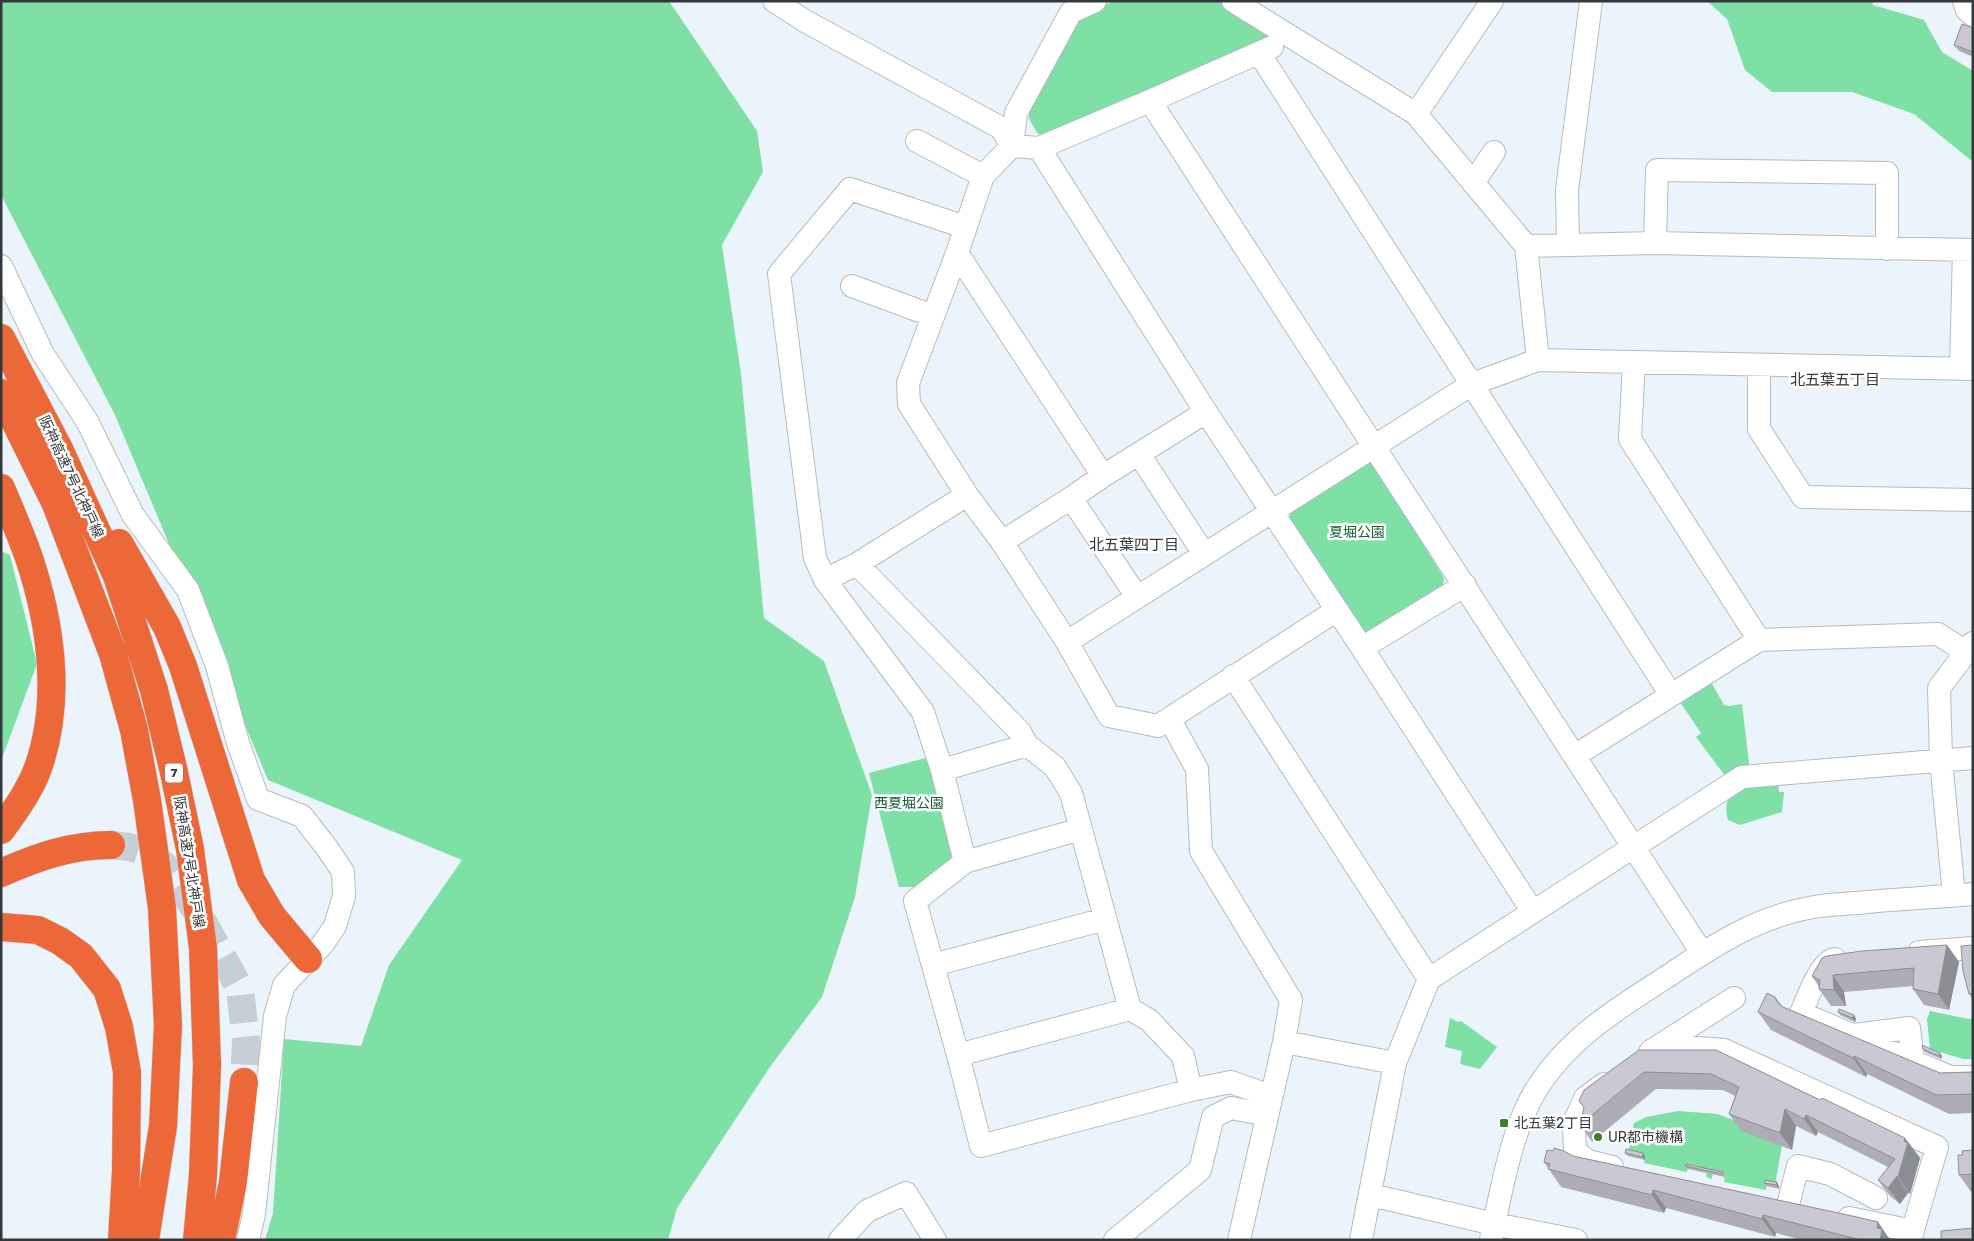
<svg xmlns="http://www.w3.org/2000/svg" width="1974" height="1241" viewBox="0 0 1974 1241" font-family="Rubik,'Noto Sans JP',sans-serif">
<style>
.green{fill:#7ee0a4}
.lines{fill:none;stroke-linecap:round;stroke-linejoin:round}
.highway-tunnel{stroke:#c7ced5;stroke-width:28;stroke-dasharray:28 14;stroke-linecap:butt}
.minor-casing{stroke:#b3bcc2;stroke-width:24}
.highway-casing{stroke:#cecfd0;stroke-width:29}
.minor{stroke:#fff;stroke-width:22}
.highway{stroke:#ec6838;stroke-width:28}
.wall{fill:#aeadb5}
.shaded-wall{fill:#8d8d94}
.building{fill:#cac9d3;stroke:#8d8d94}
.poi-dot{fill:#3e8123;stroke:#fff;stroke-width:2}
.labels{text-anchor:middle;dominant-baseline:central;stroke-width:5;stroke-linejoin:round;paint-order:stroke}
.shield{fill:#fff;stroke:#717476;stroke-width:1}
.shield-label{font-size:12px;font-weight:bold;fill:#34383b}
.street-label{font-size:14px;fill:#34383b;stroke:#fff}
.park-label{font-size:14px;fill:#165f39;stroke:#fff}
.poi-label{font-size:14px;fill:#34383b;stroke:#fff;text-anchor:start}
.neighbourhood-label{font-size:15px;fill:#34383b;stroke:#fff}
</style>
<rect width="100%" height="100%" fill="#ecf4fb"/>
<path class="green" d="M1 1H669L757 131 763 172 722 245 741 374 764 618 824 661 872 795 855 897 822 997 770 1067 677 1208 668 1240H265L273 1213 284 1039 361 1046 389 965 462 860 268 780 115 415 1 195Z
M1114 1H1226L1268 28 1267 45 1052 138 1038 134 1029 119V108L1074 18Z
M1707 1H1872L1873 5 1924 20 1942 52 1973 71V162L1914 114 1852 92H1772L1745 70 1727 19Z
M1361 460 1374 464 1444 578 1443 590 1362 635 1290 520V508Z
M1 551 10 555 37 664 1 761Z
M1711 682 1724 705 1729 706 1742 704 1750 771 1729 781 1696 737 1701 733 1680 702Z
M929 757 952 855 949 867 919 887H899L869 773Z
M1778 783 1779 792H1784L1782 812 1740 825 1728 820C1718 785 1754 786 1778 783Z
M1930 1011 1969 1019 1973 1018V1059H1963L1930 1049 1927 1019Z
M1450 1018 1458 1022 1461 1021 1497 1047 1480 1069 1460 1064 1462 1051 1445 1047Z
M1678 1111 1718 1114 1744 1124 1782 1146 1775 1185 1767 1183 1766 1190 1724 1182 1725 1175 1713 1172 1712 1179 1706 1177 1707 1172 1688 1167 1687 1172 1644 1163 1645 1156 1628 1153 1634 1123 1646 1117Z"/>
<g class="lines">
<path class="highway-tunnel" d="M111 845 129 847 151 854 169 870 201 918 240 989 246 1042 244 1082"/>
<defs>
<path id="minor" d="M774 1 805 21 1001 128 1012 146 1039 148 1150 101 1272 47
M1095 1 1071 12 1016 113 1012 146 983 176 957 253 908 383 909 404 967 495 1002 542 1067 642 1109 716 1158 726 1337 610
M1233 1 1416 114 1526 246 1655 243 1973 250
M1964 1 1967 10 1973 15
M1259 53 1671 695
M1150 101 1702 953
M1416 114 1492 1
M917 141 983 176
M1039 148 1206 412 1362 648 1533 912
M1473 183 1494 152
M965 227 850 189 779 274 815 558 825 580 923 712 942 770 965 862 915 901 958 1055 981 1146 1191 1090 1231 1082 1271 1096
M1655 243 1657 170 1887 173V249
M1568 245 1567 190 1591 1
M1526 246 1538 360
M957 253 1103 476
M1 266 43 354 87 421 133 515 188 590 217 666 238 743 258 799 302 816 327 848 343 872 344 896 335 926 322 945 284 985 275 1016 254 1214 248 1240
M852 286 933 316
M1634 362 1630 439 1759 640
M1759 365V429L1803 497 1973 500
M1961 368 1964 250
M1139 454 1204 554
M1071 498 1137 597
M1002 542 1071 498 1103 476 1206 412
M857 564 1020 732 1027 745
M825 580 857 564 967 495
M1067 642 1472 384 1538 360 1973 369
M1362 648 1465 585
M1233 676 1429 979
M1170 720 1197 769 1201 851 1291 1000 1284 1042 1239 1240
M1576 755 1759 640 1938 634 1966 652
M942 770 1027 745 1055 767 1071 793 1130 1009 1149 1020 1183 1056 1191 1090
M965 862 1081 829
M1954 895 1941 760 1939 688 1973 643
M1919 952 1973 948
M1835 959C1819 963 1808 998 1801 1013L1950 1077H1973
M933 965 1105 919
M1854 1035 1909 1028 1913 1061
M1284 1042 1395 1063
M1651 1051 1734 998
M1649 1054 1698 1048 1724 1050 1937 1147 1910 1240
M958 1055 1130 1009
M1604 1084 1585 1098 1574 1123 1575 1151 1588 1161 1612 1167
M1371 1195 1494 1224 1576 1240
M1788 1205 1798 1166 1830 1174 1876 1198
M1849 1218 1913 1231
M840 1240 867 1211 906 1193 935 1240
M1115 1240 1200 1170 1213 1117 1231 1108 1267 1115
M1361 1240 1395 1063 1429 979 1742 777 1973 758
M1491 1240C1500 1195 1511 1134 1533 1095 1564 1041 1615 1010 1665 978 1711 947 1758 916 1814 907 1831 904 1850 904 1867 902 1902 899 1937 897 1973 894"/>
<path id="highway" d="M1 338 60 451 117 576 154 690 173 768 190 849 203 948 207 1065 203 1175 197 1240
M1 393 56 504 113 654 134 730 147 800 162 908 168 1025 163 1126 145 1240
M1 488C10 510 20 532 28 555 51 622 62 700 38 768 30 790 15 811 1 830
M119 543 167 627 183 666 251 880 272 916 308 959
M1 873C37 857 71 845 111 845
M1 927 38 930 60 941 81 956 107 989 119 1027 127 1072 126 1171 122 1240
M221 1240 233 1182 244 1082"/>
</defs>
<use href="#minor" class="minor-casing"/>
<use href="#highway" class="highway-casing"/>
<use href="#minor" class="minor"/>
<use href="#highway" class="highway"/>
</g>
<path class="wall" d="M1973 28V57L1959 51 1954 45Z
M1947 945 1959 962 1949 1010 1924 1005 1913 989V986L1844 992 1846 1006H1831L1819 989V987L1812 976Z
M1973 945V999L1969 994Z
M1775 997 1783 1007 1940 1073 1973 1072V1113L1949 1114 1867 1074 1866 1077 1771 1030 1758 1012Z
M1838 1012 1854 1015 1856 1019 1855 1022 1840 1015Z
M1923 1049 1942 1056 1941 1059 1925 1052Z
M1716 1050 1908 1142 1920 1158 1910 1194 1908 1193 1900 1204 1890 1196 1878 1180 1888 1167 1818 1132 1816 1136 1796 1126 1792 1150 1741 1131 1729 1114 1735 1096 1723 1090 1656 1089 1592 1142 1580 1125 1584 1108 1579 1101 1584 1090Z
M1973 1150V1193H1972L1959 1175 1963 1155Z
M1625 1153 1645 1156V1160L1628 1156Z
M1573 1156 1878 1222 1890 1240H1801L1776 1233 1775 1237 1666 1208 1664 1213 1561 1187 1544 1162Z
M1686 1164 1725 1175V1177L1688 1169 1685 1166Z
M1764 1183 1779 1186V1189L1767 1186Z"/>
<path class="shaded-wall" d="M1947 945 1959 962 1949 1010 1938 994Z
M1833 975 1844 992 1846 1006 1834 990Z
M1854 1015 1856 1019 1855 1022 1852 1018Z
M1940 1053 1942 1056 1941 1059 1939 1056Z
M1854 1056 1867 1074 1866 1077 1853 1058Z
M1785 1109 1796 1126 1792 1150 1780 1133Z
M1806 1115 1818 1132 1816 1136 1804 1119Z
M1905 1138 1920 1158 1910 1194 1898 1177 1904 1141Z
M1643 1153 1645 1156V1160L1642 1157Z
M1897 1176 1908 1193 1900 1204 1888 1188Z
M1777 1182 1779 1186V1189L1776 1185Z
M1653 1190 1666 1208 1664 1213 1652 1195Z
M1763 1215 1776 1233 1775 1237 1762 1219Z
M1878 1222 1890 1240H1880L1877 1228Z"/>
<path class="building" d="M1962 24 1973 28V52L1954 45Z
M1947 945 1938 994 1913 989 1914 968 1833 975 1834 990 1819 989 1820 980 1812 976 1822 958 1827 956 1862 951Z
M1973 945V993L1969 994 1963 971 1961 946Z
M1767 993 1775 997 1778 1003 1783 1007 1940 1073 1973 1072V1094L1936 1095 1854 1056 1853 1058 1758 1012Z
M1839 1009 1854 1015 1852 1018 1838 1012Z
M1922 1045 1940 1053 1939 1056 1923 1049Z
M1639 1050H1716L1820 1100 1822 1098 1905 1138 1904 1141 1907 1143 1908 1142 1898 1177 1897 1176 1888 1188 1878 1180 1895 1159 1806 1115 1804 1119 1785 1109 1780 1133 1729 1114 1739 1087 1711 1074 1644 1072 1580 1125 1584 1107 1579 1101 1584 1090Z
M1554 1148 1564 1151 1573 1156 1857 1217 1878 1222 1877 1228 1882 1229 1880 1240H1861L1763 1215 1762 1219 1653 1190 1652 1195 1548 1169 1550 1164 1544 1162 1547 1150 1553 1151Z
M1626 1149 1643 1153 1642 1157 1625 1153Z
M1973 1150V1174L1959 1175 1958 1155H1963L1962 1151Z
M1686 1164 1723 1172V1174L1685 1166Z
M1765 1180 1777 1182 1776 1185 1764 1183Z
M1973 1228V1240H1941V1231Z"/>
<g class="poi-dot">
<rect x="1499" y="1118" width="10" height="10" rx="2.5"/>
<circle cx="1598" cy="1137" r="5"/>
</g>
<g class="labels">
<rect class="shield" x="165" y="763.5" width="18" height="19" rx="4"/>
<g class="shield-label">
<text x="174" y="773">7</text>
</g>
<g class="street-label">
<text transform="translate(71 477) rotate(65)">阪神高速7号北神戸線</text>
<text transform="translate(189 862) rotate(81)">阪神高速7号北神戸線</text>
</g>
<g class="park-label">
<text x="1357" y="532">夏堀公園</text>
<text x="909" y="803">西夏堀公園</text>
</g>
<g class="poi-label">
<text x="1514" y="1123">北五葉2丁目</text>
<text x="1608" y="1137">UR都市機構</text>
</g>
<g class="neighbourhood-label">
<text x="1835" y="380">北五葉五丁目</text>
<text x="1134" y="545">北五葉四丁目</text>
</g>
</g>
<rect width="1974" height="1241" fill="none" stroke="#34383b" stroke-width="5"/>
</svg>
